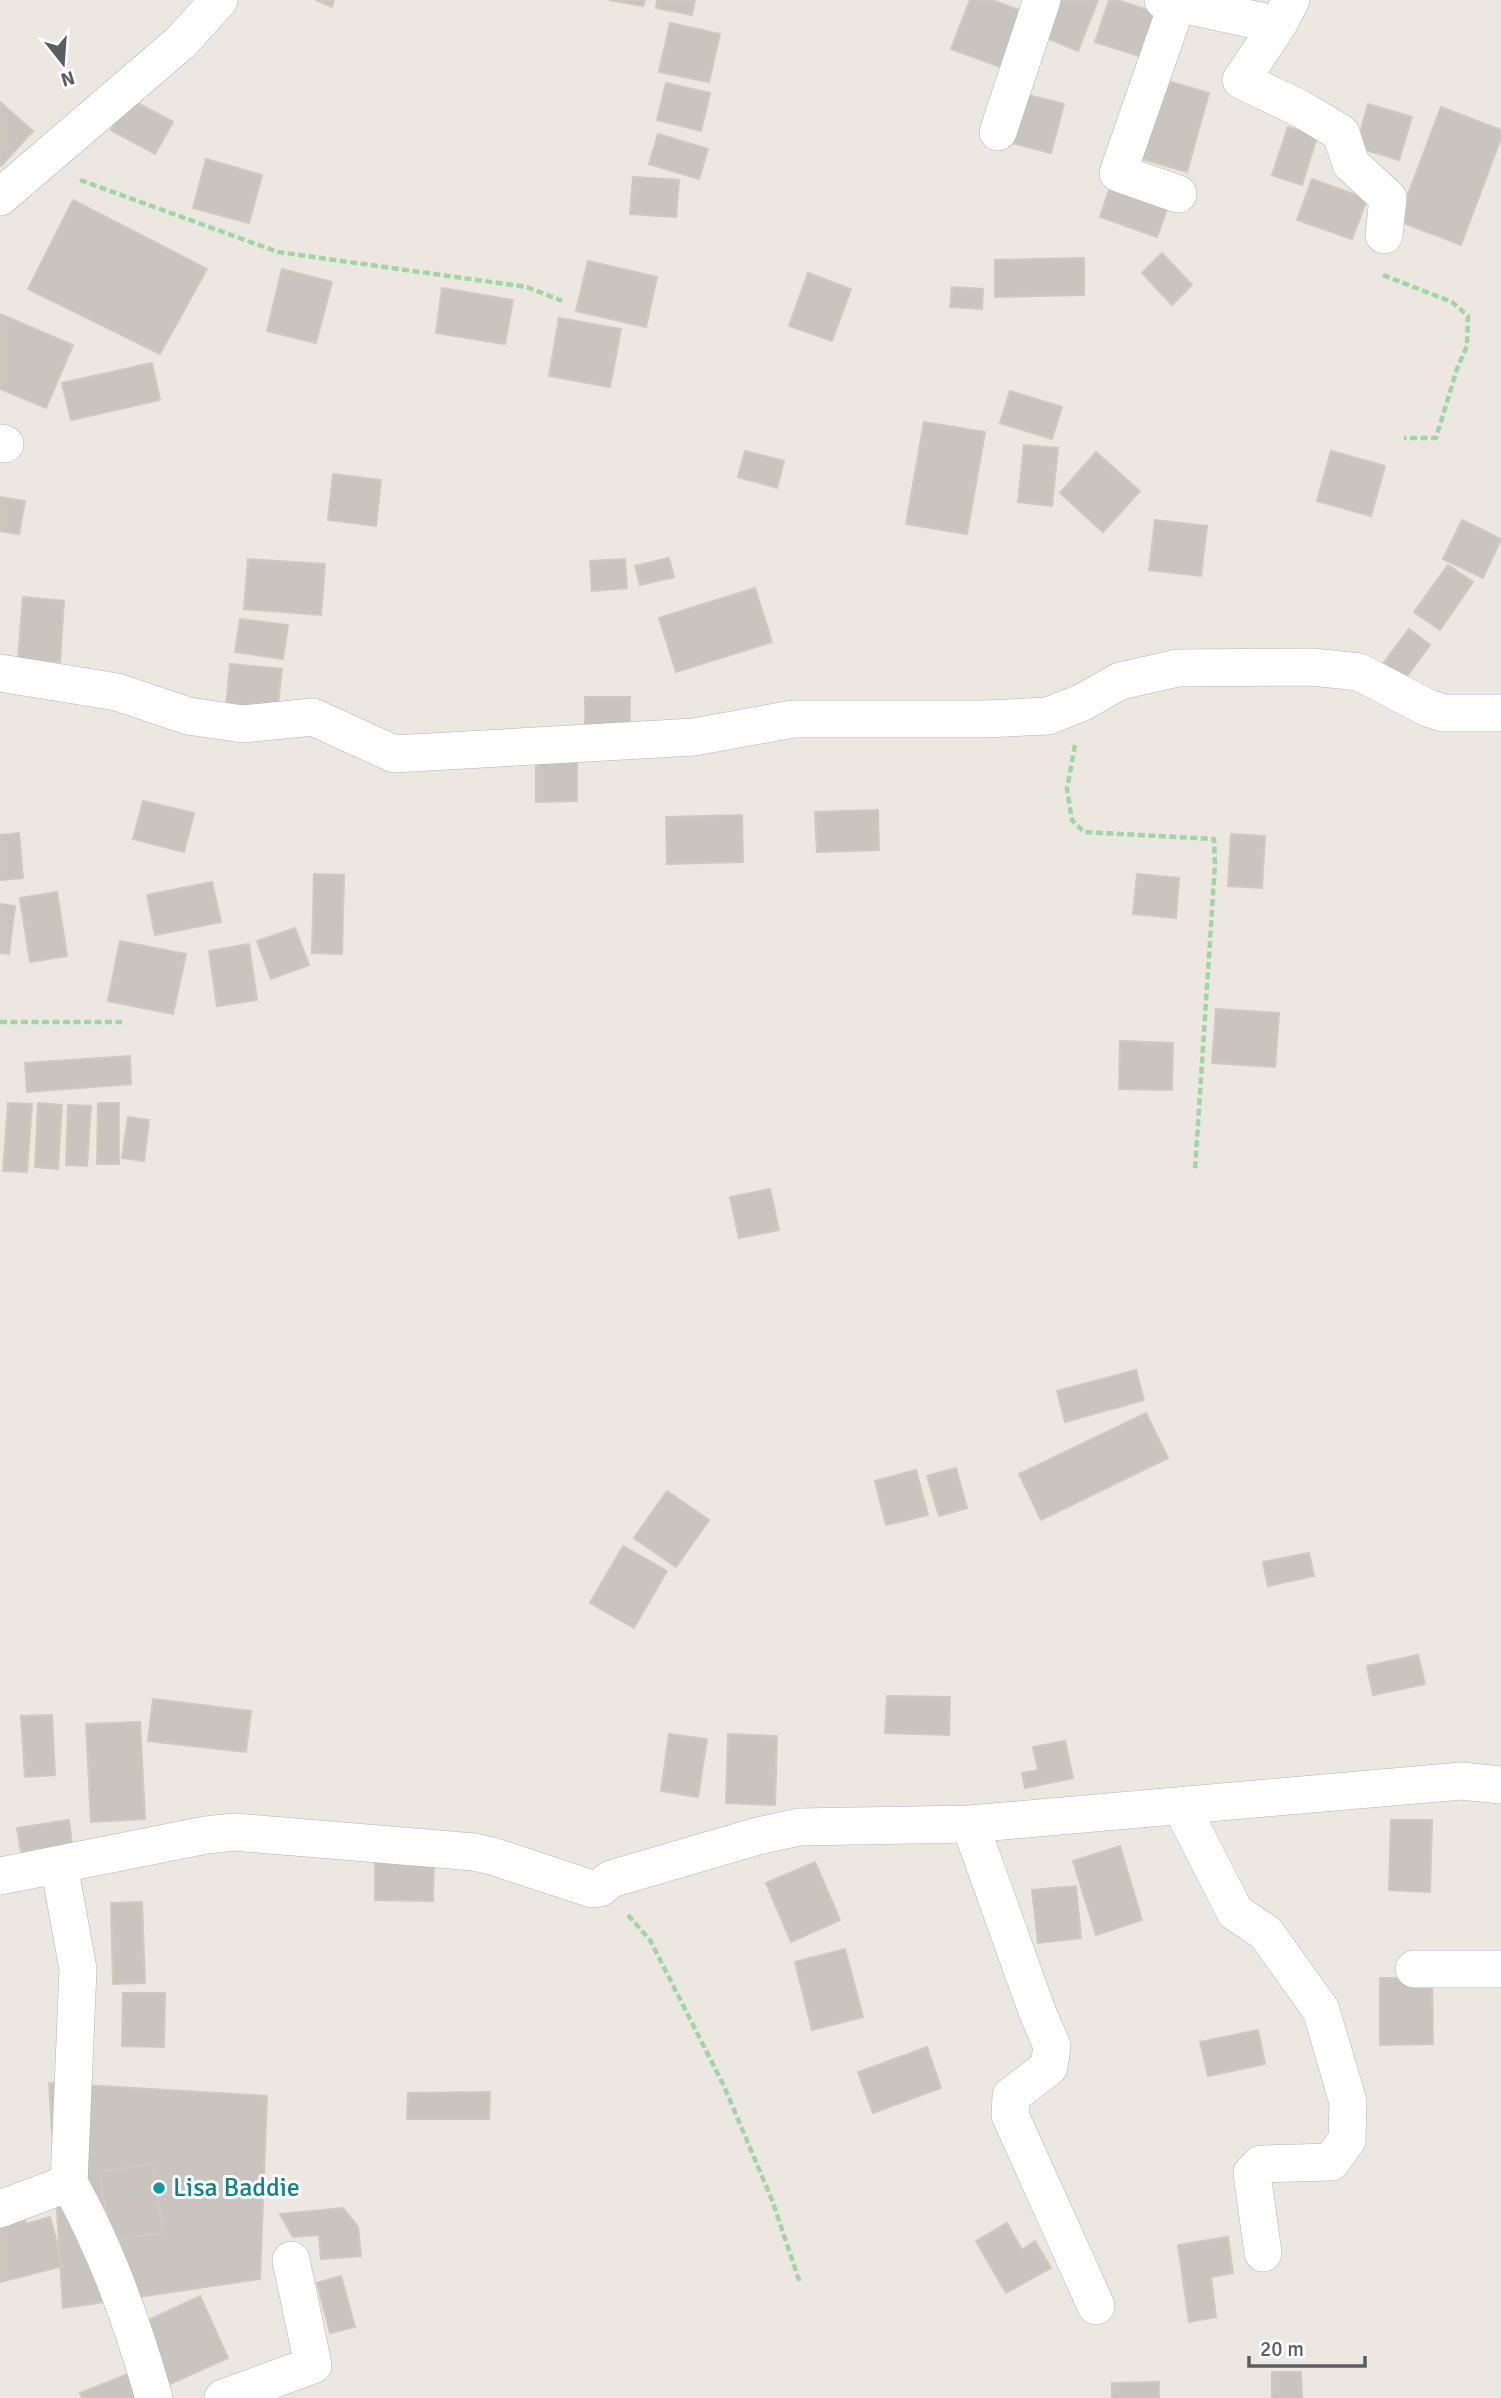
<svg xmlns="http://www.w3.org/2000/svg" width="1501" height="2398" viewBox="0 0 1501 2398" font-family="Signika,sans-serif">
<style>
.building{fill:#c9c4bf;stroke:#d1c8be;stroke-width:2}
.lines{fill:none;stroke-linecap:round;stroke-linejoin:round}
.street-casing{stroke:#b1b5b8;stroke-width:38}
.path{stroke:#9ed7a2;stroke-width:4.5;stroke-dasharray:7 3.5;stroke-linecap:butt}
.street{stroke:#fff;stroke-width:37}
.culture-dot{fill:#0f9aa8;stroke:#fff;stroke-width:2.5}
.labels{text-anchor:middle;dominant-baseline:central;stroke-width:6;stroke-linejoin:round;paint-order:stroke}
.culture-label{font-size:26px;fill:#0d838f;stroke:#fff;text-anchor:start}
</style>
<rect width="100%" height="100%" fill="#ece7e0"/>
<path class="building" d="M316 0H334L332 7Z
M609 0H645L643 6Z
M657 0H695L692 15 656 8Z
M970 0H992L1022 11 1000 67 951 49Z
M1051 0H1098L1078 51 1037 34Z
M1109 0H1117L1157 13 1142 57 1095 42Z
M670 23 720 34 709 82 659 72Z
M1161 79 1209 93 1187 172 1139 158Z
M666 83 710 93 701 131 657 120Z
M1020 93 1064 104 1051 153 1008 142Z
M128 98 173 122 155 154 111 130Z
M0 102 33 131 1 166 0 165Z
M1368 104 1412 117 1399 160 1356 147Z
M1441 107 1501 130V138L1461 245 1398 221Z
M1288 127 1317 137 1302 185 1272 175Z
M658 134 708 149 699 179 649 164Z
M206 159 262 175 249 223 193 208Z
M633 177 679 180 676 217 630 214Z
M1312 179 1367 199 1352 239 1297 220Z
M1110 187 1168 206 1157 237 1100 217Z
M73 200 207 269 160 354 28 289Z
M1162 253 1192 285 1172 305 1142 273Z
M1084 258V295L995 297V260Z
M588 261 657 277 646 327 576 311Z
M282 269 332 282 316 343 267 331Z
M808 273 851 289 832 341 789 326Z
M952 287 983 289 982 309 950 307Z
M442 288 513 300 505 344 436 333Z
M0 314 73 345 46 408 0 389Z
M559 318 621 329 610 387 549 376Z
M152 363 160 400 71 420 62 383Z
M1010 391 1062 407 1052 439 1000 423Z
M924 422 985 432 967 534 906 524Z
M1024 445 1058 448 1052 506 1018 502Z
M745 451 784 461 777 488 738 477Z
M1331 451 1385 466 1371 516 1317 501Z
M1096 452 1140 491 1103 532 1060 493Z
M333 474 381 480 376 526 328 520Z
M0 497 25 501 19 534 0 531Z
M1155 520 1207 526 1201 576 1149 570Z
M1462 520 1501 539 1483 578 1443 559Z
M669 558 674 577 640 585 635 566Z
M248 559 325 564 321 615 244 609Z
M625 559 627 588 592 591 590 561Z
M1448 565 1473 582 1440 630 1414 612Z
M755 588 772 642 676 672 659 618Z
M23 597 64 601 60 662 18 659Z
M240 619 288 625 283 659 235 652Z
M1409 629 1430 645 1403 681 1382 665Z
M230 664 282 669 277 713 226 707Z
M585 697H630V729H585Z
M536 762H577V801L536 802Z
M143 801 194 813 184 852 133 839Z
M878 810 879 850 817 852 815 812Z
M742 815 743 862 667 864 666 817Z
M19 833 23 878 0 880V835Z
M1231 834 1265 836 1262 888 1228 886Z
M314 874 344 875 342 954 312 953Z
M1137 874 1179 878 1176 918 1133 914Z
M212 882 221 922 155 935 147 895Z
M57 892 67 956 30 962 20 898Z
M0 904 15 906 9 954 0 953Z
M295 928 309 965 271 979 257 941Z
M120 941 186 954 173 1014 108 1001Z
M249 944 257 1000 217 1006 209 951Z
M1216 1009 1279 1013 1275 1067 1212 1063Z
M1120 1041 1173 1043 1172 1090 1119 1089Z
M130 1056 131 1084 27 1092 25 1063Z
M8 1103 32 1104 27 1172 3 1171Z
M38 1103 62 1105 58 1169 35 1167Z
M98 1103H119V1164H97Z
M68 1105 91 1106 87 1166 66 1165Z
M128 1117 149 1120 144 1161 122 1158Z
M770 1189 779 1230 739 1238 730 1197Z
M1136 1370 1144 1400 1065 1422 1057 1391Z
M1146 1413 1168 1458 1041 1520 1019 1474Z
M956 1468 967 1508 939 1516 927 1476Z
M916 1470 928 1515 886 1525 875 1481Z
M667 1491 709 1520 676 1567 634 1538Z
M623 1546 667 1571 634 1628 590 1603Z
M1309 1553 1314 1576 1268 1586 1263 1562Z
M1418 1655 1425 1684 1373 1695 1367 1666Z
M887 1696 950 1697 949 1735 885 1733Z
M153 1699 251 1711 246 1752 148 1741Z
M52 1715 55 1775 25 1777 21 1716Z
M140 1722 145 1819 91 1822 86 1724Z
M669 1734 707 1739 698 1797 661 1791Z
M728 1734 777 1736 775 1805 726 1803Z
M1065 1741 1073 1778 1025 1788 1022 1773 1038 1770 1033 1747Z
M69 1820 72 1844 21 1852 17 1828Z
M1391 1820H1432L1430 1892 1389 1890Z
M1120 1846 1142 1920 1096 1935 1073 1861Z
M375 1852 434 1853 433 1901 375 1900Z
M815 1862 840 1920 791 1942 766 1883Z
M1076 1886 1081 1938 1038 1943 1032 1890Z
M142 1902 145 1983 113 1984 111 1903Z
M845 1949 863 2017 812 2030 795 1962Z
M1380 1978H1432L1433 2044 1380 2045Z
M123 1993H165L164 2047 122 2046Z
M1258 2030 1265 2064 1208 2076 1200 2042Z
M927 2047 941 2088 873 2113 858 2072Z
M49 2083 267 2096 260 2279 63 2308Z
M490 2092 489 2119H407L408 2093Z
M152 2164 163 2233 111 2241 99 2172Z
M343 2208 358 2227 361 2256 321 2259 319 2235 293 2237 280 2214Z
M23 2212 26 2224 50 2217 63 2266 0 2282V2219Z
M1007 2223 1022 2250 1035 2241 1051 2268 1006 2293 976 2241Z
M1228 2237 1233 2273 1211 2277 1216 2317 1189 2322 1178 2245Z
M341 2276 355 2327 330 2333 317 2283Z
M200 2296 228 2358 168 2385 140 2324Z
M1272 2372H1301L1302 2398H1272Z
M128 2374 138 2398H82L80 2393Z
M1159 2382V2398H1112V2383Z"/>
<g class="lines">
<defs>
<path id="street" d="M1163 0 1278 25 1291 0
M1177 4 1118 173 1178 194
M1278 25 1241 80 1301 109 1341 133 1351 164 1388 198 1384 235
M998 132 1042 0
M0 197 181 42 219 0
M0 443 5 444
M0 673 117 692 188 716 243 724 313 717 394 754 694 737 793 719H985L1048 716 1081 703 1120 681 1178 668 1312 667 1359 672 1428 708 1444 713H1501
M1181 1806 1235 1912 1266 1933 1321 2010 1348 2102 1347 2140 1331 2162 1261 2164 1252 2173 1263 2253
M970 1824 1037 2011 1052 2046 1049 2067 1011 2096 1010 2115 1096 2306
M59 1865 78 1969 69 2183C107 2250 133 2324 154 2398
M0 1876 206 1835 234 1832 474 1852 492 1856 592 1889 600 1888 611 1879 758 1836 799 1827 970 1824 1461 1781 1501 1785
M1414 1969H1501
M0 2209 69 2183
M223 2398 313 2365 291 2260"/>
</defs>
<use href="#street" class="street-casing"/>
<path class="path" d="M80 180 278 252 527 287 562 301
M1383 275 1452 302 1468 316 1467 346 1457 369 1436 438H1404
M1075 745 1067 789 1072 820 1084 832 1214 839 1215 864 1195 1170
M0 1022H122
M628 1915 650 1940 724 2086 772 2200 800 2283"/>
<use href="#street" class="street"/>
</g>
<circle class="culture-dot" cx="159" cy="2188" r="7"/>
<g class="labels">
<g class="culture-label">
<text x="173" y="2188">Lisa Baddie</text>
</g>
</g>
<g transform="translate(63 63) rotate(163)" stroke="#ffffff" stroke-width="5" paint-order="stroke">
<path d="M0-5L12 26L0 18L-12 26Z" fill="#595e62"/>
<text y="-10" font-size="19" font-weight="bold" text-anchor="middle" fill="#595e62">N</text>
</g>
<path d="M1249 2356v10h116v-10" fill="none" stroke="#595e62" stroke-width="3.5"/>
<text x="1260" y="2356" font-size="21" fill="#595e62" stroke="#ffffff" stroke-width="5" paint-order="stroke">20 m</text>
</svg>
